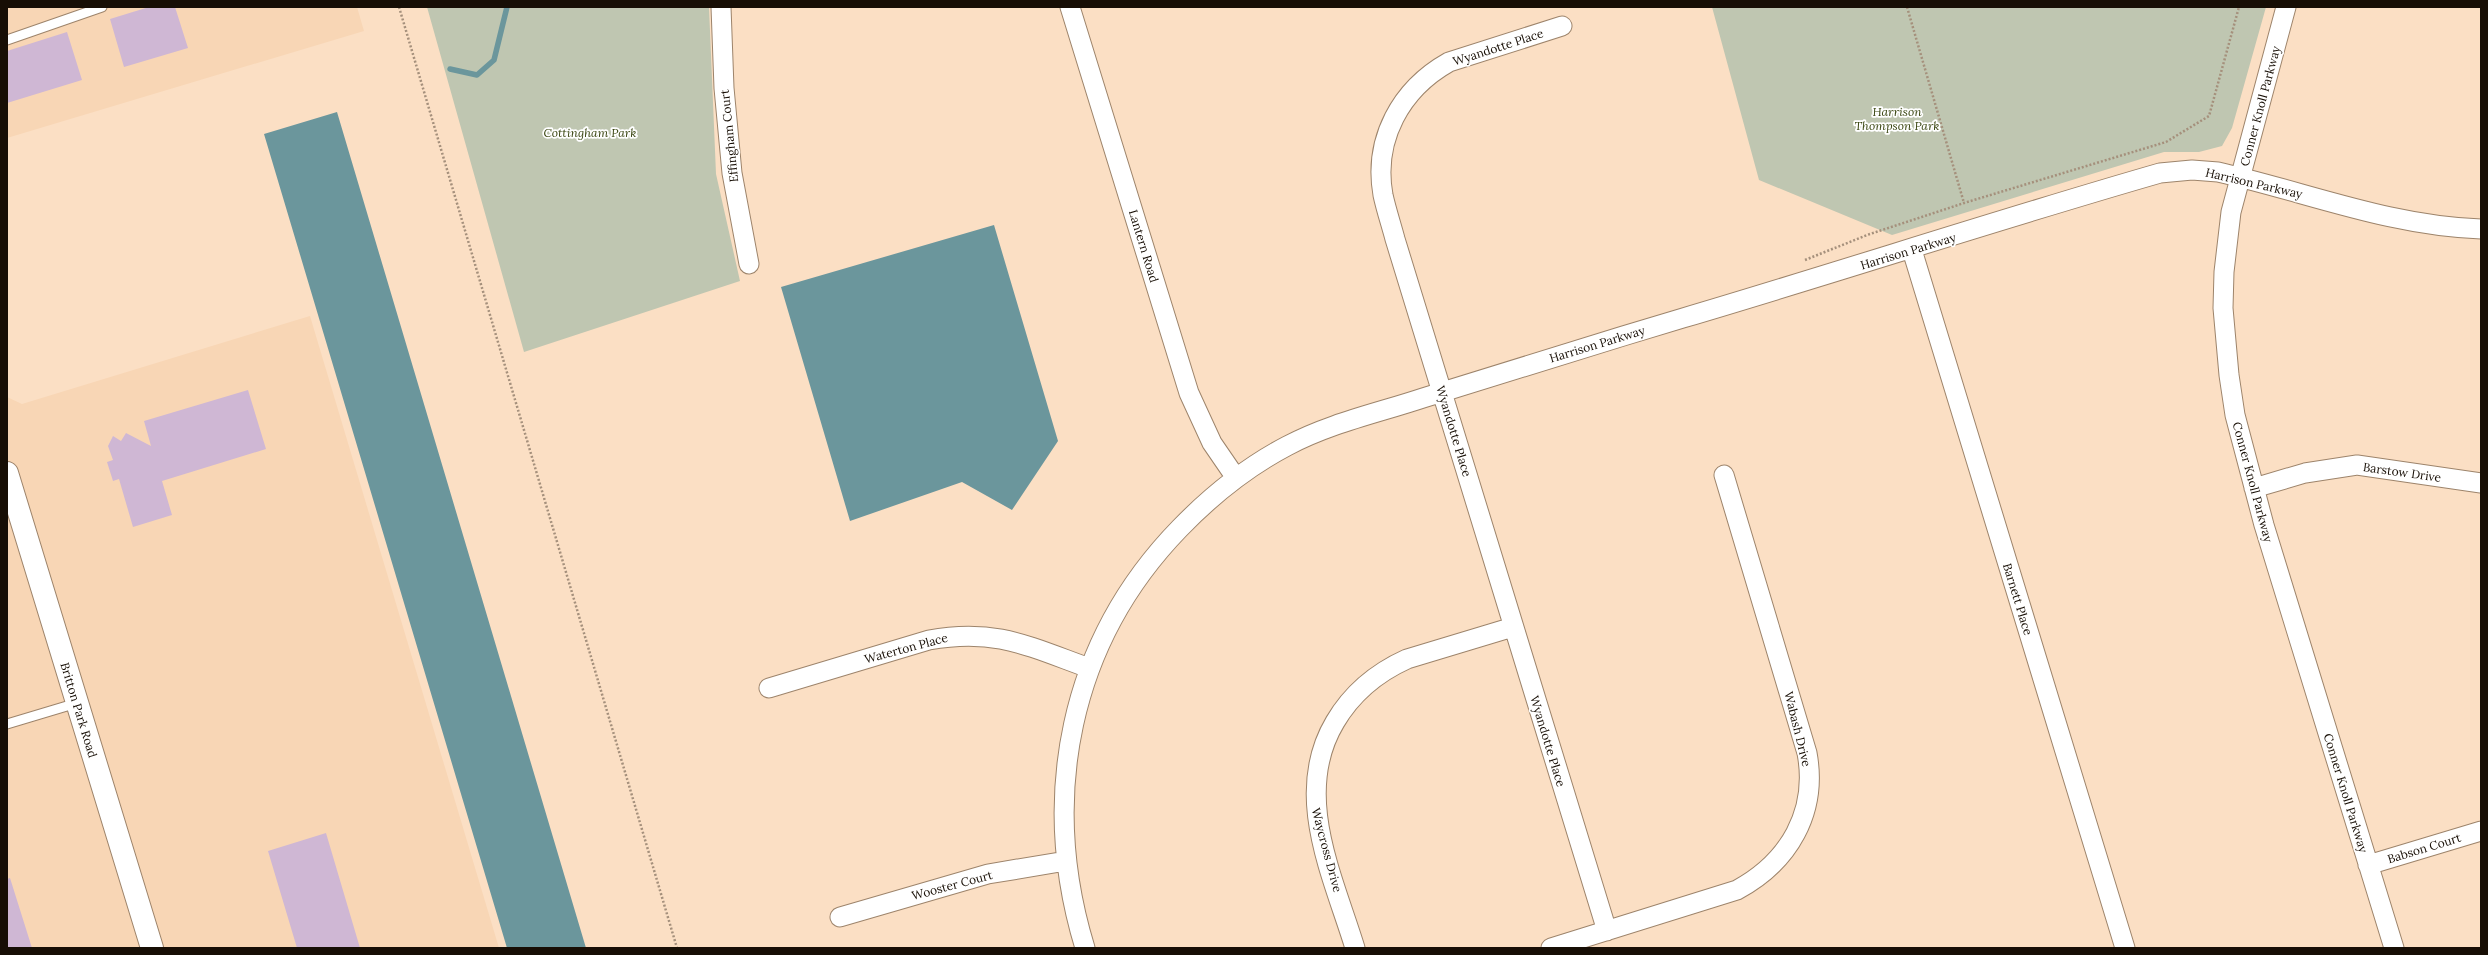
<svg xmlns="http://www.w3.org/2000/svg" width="2488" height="955" viewBox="0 0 2488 955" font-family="Lora,serif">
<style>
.built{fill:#f8d6b5}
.green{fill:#bfc6b1}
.water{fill:#6b969c}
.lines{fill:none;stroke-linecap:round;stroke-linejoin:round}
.stream{stroke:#6b969c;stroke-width:5.5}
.building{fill:#cfb7d4}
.service-casing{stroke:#9d846b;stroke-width:11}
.minor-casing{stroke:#9d846b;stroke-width:21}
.tertiary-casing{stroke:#9d846b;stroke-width:24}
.path{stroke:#a5907c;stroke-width:2.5;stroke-dasharray:2 2;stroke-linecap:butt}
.service{stroke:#fff;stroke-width:9}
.minor{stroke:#fff;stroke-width:19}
.tertiary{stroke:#fff;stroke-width:22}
.labels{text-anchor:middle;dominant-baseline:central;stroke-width:3.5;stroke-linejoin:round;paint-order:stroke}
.street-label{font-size:12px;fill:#170e05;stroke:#fff}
.park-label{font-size:12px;font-style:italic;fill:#394510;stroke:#fff}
</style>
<rect width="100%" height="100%" fill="#fbdfc4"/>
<path class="built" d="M7 7H357L364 31 7 138Z
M310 316 499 948H7V397L22 404Z"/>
<path class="green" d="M427 7H709L716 174 740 281 524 352Z
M1712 7H2266L2232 128 2222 146 2199 152H2164L1892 235 1759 180Z"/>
<path class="water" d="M337 112 586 948H507L264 134Z
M994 225 1058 441 1012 510 962 482 850 521 781 287Z"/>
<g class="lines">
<path class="stream" d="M450 69 477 75 494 60 507 7"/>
</g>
<path class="building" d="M149 7H175L188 48 124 67 110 19Z
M67 32 82 80 7 103V51Z
M248 390 266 449 162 481 172 515 133 527 119 479 113 481 107 462 113 460 108 446 113 436 121 441 126 433 151 446 144 421Z
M326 833 360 948H297L268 851Z
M10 878 32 948H7V879Z"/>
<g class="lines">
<defs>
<path id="service" d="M7 40 102 7
M7 724 77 703"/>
<path id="minor" d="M721 7 724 88 732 173 749 264
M1070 7 1189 393 1212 443 1236 478
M2286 7 2231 212 2224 272 2223 308 2229 375 2235 415 2264 525 2394 948
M1562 26 1449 62C1401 89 1373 139 1383 195 1386 209 1391 224 1395 239L1607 931
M1912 250 2125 948
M2254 488 2305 473 2357 465 2481 483
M769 688 929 640C995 628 1028 646 1089 668
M2368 865 2481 831
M840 917 988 874 1066 861
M1085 948C1039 797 1069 642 1180 528 1212 495 1247 467 1287 446 1330 423 1378 413 1423 398 1509 371 1596 344 1683 318 1842 271 2000 219 2160 173L2192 170 2218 172C2306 192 2390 226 2481 229
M1355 948C1333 876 1292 794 1335 722 1352 693 1376 673 1407 659L1513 627
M1551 948 1737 890C1789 862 1818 812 1807 753L1724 475"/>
<path id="tertiary" d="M7 473 152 948"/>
</defs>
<use href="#service" class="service-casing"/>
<use href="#minor" class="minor-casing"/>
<use href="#tertiary" class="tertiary-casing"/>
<path class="path" d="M399 7 677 948
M1907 7 1964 203
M1805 260 1867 235 1964 203 2166 142 2209 116 2239 7"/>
<use href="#service" class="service"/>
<use href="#minor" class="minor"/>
<use href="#tertiary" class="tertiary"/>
</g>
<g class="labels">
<g class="street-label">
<text transform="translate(1498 47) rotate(-18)">Wyandotte Place</text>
<text transform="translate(2260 106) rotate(-75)">Conner Knoll Parkway</text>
<text transform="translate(729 136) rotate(-96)">Effingham Court</text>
<text transform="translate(2254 183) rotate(13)">Harrison Parkway</text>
<text transform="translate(1144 246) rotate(73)">Lantern Road</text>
<text transform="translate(1908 251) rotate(-17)">Harrison Parkway</text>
<text transform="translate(1597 344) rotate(-17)">Harrison Parkway</text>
<text transform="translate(1454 431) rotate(73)">Wyandotte Place</text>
<text transform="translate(2402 472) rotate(8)">Barstow Drive</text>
<text transform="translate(2253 482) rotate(75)">Conner Knoll Parkway</text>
<text transform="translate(2018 599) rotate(73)">Barnett Place</text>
<text transform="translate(906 648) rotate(-15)">Waterton Place</text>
<text transform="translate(79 710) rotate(73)">Britton Park Road</text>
<text transform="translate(1798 729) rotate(76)">Wabash Drive</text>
<text transform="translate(1548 741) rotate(73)">Wyandotte Place</text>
<text transform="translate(2346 793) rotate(73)">Conner Knoll Parkway</text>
<text transform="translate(2424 848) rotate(-17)">Babson Court</text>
<text transform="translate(1327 850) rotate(75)">Waycross Drive</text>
<text transform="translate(952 885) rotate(-15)">Wooster Court</text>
</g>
<g class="park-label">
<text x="1897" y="111">Harrison<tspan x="1897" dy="14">Thompson Park</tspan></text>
<text x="590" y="132">Cottingham Park</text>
</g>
</g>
<rect width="2488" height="955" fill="none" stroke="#170e05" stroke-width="16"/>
</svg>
